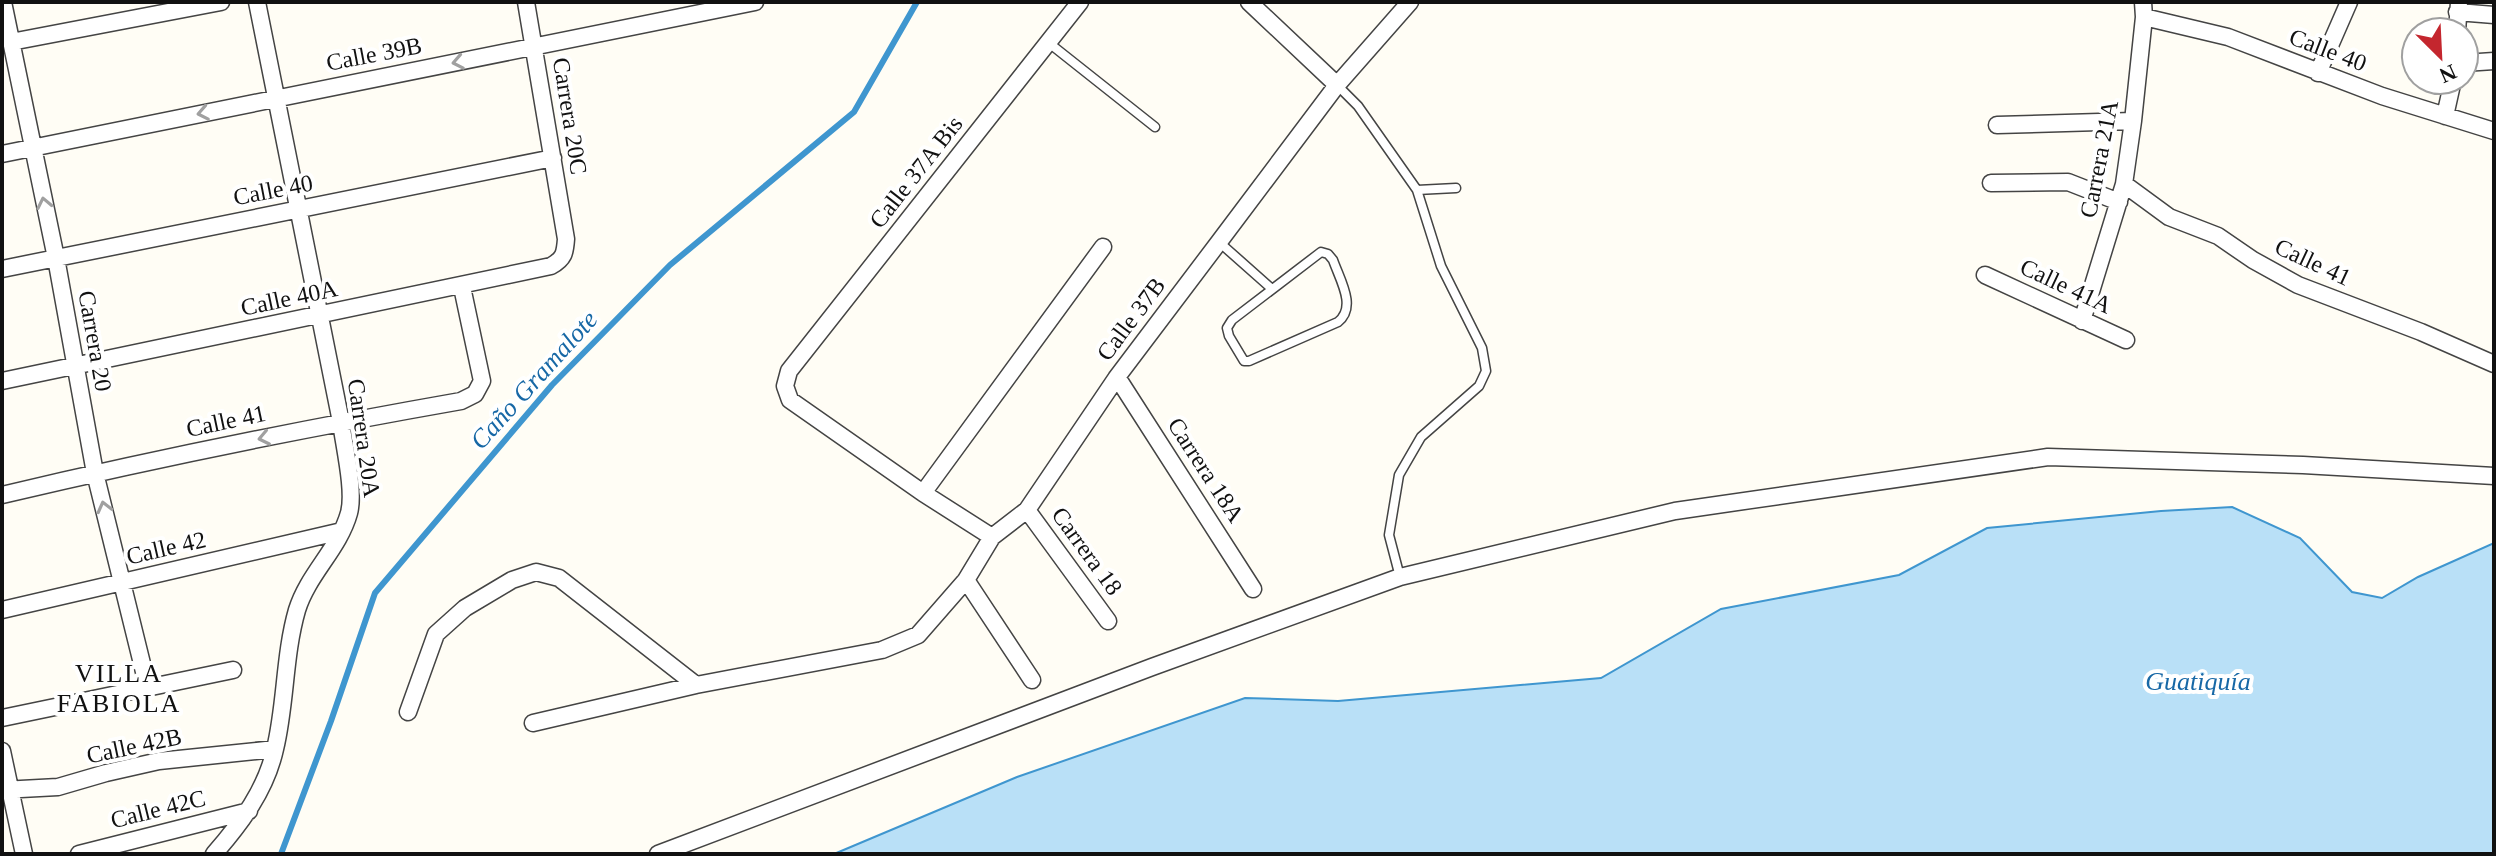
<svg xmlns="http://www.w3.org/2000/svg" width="2496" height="856" viewBox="0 0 2496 856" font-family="'Times New Roman',serif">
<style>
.water{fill:#b9e0f7;stroke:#3f96cf;stroke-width:2}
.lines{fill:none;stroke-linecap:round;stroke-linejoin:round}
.stream{stroke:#3f96cf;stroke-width:6}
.lane-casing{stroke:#444;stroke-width:11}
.street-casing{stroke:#444;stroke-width:19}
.lane{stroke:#fff;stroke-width:8}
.street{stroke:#fff;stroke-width:16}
.oneway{stroke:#a0a0a0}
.labels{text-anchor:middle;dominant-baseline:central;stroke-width:8;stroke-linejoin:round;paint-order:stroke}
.street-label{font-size:24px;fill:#111;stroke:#fff}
.water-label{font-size:26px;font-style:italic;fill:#1768a6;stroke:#fff}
.neighbourhood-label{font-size:26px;letter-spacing:2px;fill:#111;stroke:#fff}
</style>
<rect width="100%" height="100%" fill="#fffdf5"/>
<path class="water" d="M2232 507 2300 538 2352 592 2382 598 2418 577 2494 543V854H834L1017 777 1245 698 1338 701 1601 678 1721 609 1899 575 1987 528 2161 511Z"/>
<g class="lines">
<path class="stream" d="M281 854 331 721 375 593 552 385 670 265 854 112 917 2"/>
<defs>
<path id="lane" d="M1049 43 1155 127
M1337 85 1358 106 1417 190 1441 266 1482 348 1486 371 1479 386 1421 437 1399 475 1389 535 1400 577
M1417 190 1456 188
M1219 242 1272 289
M1321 252 1328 254 1333 260C1340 280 1357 307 1338 322L1249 361H1244L1229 336 1227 328 1232 320Z"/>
<path id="street" d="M3 2 56 258 95 473 148 688
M1249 2 1337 85
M2457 12 2494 15
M2144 17 2228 37 2382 96 2494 131
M2457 32 2459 2
M11 42 221 2
M2464 63 2494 61
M2318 73 2349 2
M2445 116 2453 80
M1997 125 2133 121
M2 154 755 2
M1991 183 2068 182 2119 202
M2124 184 2169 217 2218 236 2253 260 2298 285 2421 332 2494 364
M2 269 553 158
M1985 275 2126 340
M2082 321 2124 184 2133 121 2144 17 2143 2
M1117 377 1253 589
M2 381 551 266C564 259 565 253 566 239L526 2
M923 493 790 400 785 386 789 371 1080 2
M2 495C154 459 307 428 461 401L475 394 482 381 462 287
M1027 510 1108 621
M992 537 923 493 1103 247
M966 580 1032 680
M2 610 342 531
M408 712 436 634 465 608 512 580 536 572 559 578 696 685
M2 718 233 670
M533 723 696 685 882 650 918 635 966 580 992 537 1027 510 1117 377 1219 242 1337 85 1410 2
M2 751 24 854
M2 790 58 787 106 773 159 761 275 749
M79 854 249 811
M214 854C241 823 266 790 275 749 286 704 284 655 297 610 308 574 339 549 349 513 355 491 344 446 341 422L257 2
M658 854 1152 667 1400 577 1675 511 2048 457 2303 465 2494 476"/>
</defs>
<use href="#lane" class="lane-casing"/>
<use href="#street" class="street-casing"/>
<use href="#lane" class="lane"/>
<use href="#street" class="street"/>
</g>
<defs><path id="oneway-chevron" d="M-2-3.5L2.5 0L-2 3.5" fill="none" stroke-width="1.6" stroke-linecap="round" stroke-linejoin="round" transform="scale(2)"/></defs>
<g class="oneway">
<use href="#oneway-chevron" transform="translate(458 62) rotate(169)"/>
<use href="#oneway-chevron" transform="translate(203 113) rotate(169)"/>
<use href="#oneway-chevron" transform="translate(44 203) rotate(-102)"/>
<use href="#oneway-chevron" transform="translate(264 438) rotate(168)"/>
<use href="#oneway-chevron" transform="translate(104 507) rotate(-104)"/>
</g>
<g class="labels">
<g class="street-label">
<text transform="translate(2328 50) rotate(21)">Calle 40</text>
<text transform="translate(374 54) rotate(-11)">Calle 39B</text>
<text transform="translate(570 116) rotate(81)">Carrera 20C</text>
<text transform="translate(2099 159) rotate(-79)">Carrera 21A</text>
<text transform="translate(916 172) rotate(-52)">Calle 37A Bis</text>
<text transform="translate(273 190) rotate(-11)">Calle 40</text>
<text transform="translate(2313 262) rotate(25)">Calle 41</text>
<text transform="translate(2066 286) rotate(25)">Calle 41A</text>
<text transform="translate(289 298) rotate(-12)">Calle 40A</text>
<text transform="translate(1131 319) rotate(-53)">Calle 37B</text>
<text transform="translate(95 341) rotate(80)">Carrera 20</text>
<text transform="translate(226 421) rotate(-12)">Calle 41</text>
<text transform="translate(364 438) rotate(82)">Carrera 20A</text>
<text transform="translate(1206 470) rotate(57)">Carrera 18A</text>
<text transform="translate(166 548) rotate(-13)">Calle 42</text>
<text transform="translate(1087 551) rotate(54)">Carrera 18</text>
<text transform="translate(134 746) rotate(-12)">Calle 42B</text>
<text transform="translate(158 809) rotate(-14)">Calle 42C</text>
</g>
<g class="water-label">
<text transform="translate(534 380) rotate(-48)">Caño Gramalote</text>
<text x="2198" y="681">Guatiquía</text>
</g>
<g class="neighbourhood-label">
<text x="119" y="673">VILLA<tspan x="119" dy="30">FABIOLA</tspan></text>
</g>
</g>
<rect width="2496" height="856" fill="none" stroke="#111111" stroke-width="8"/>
<g transform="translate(2440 56) rotate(156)"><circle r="38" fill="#ffffff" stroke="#a0a0a0" stroke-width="2"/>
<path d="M0-6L14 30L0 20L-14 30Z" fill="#c4262e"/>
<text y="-12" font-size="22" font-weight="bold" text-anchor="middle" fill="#111111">N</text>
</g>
</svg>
